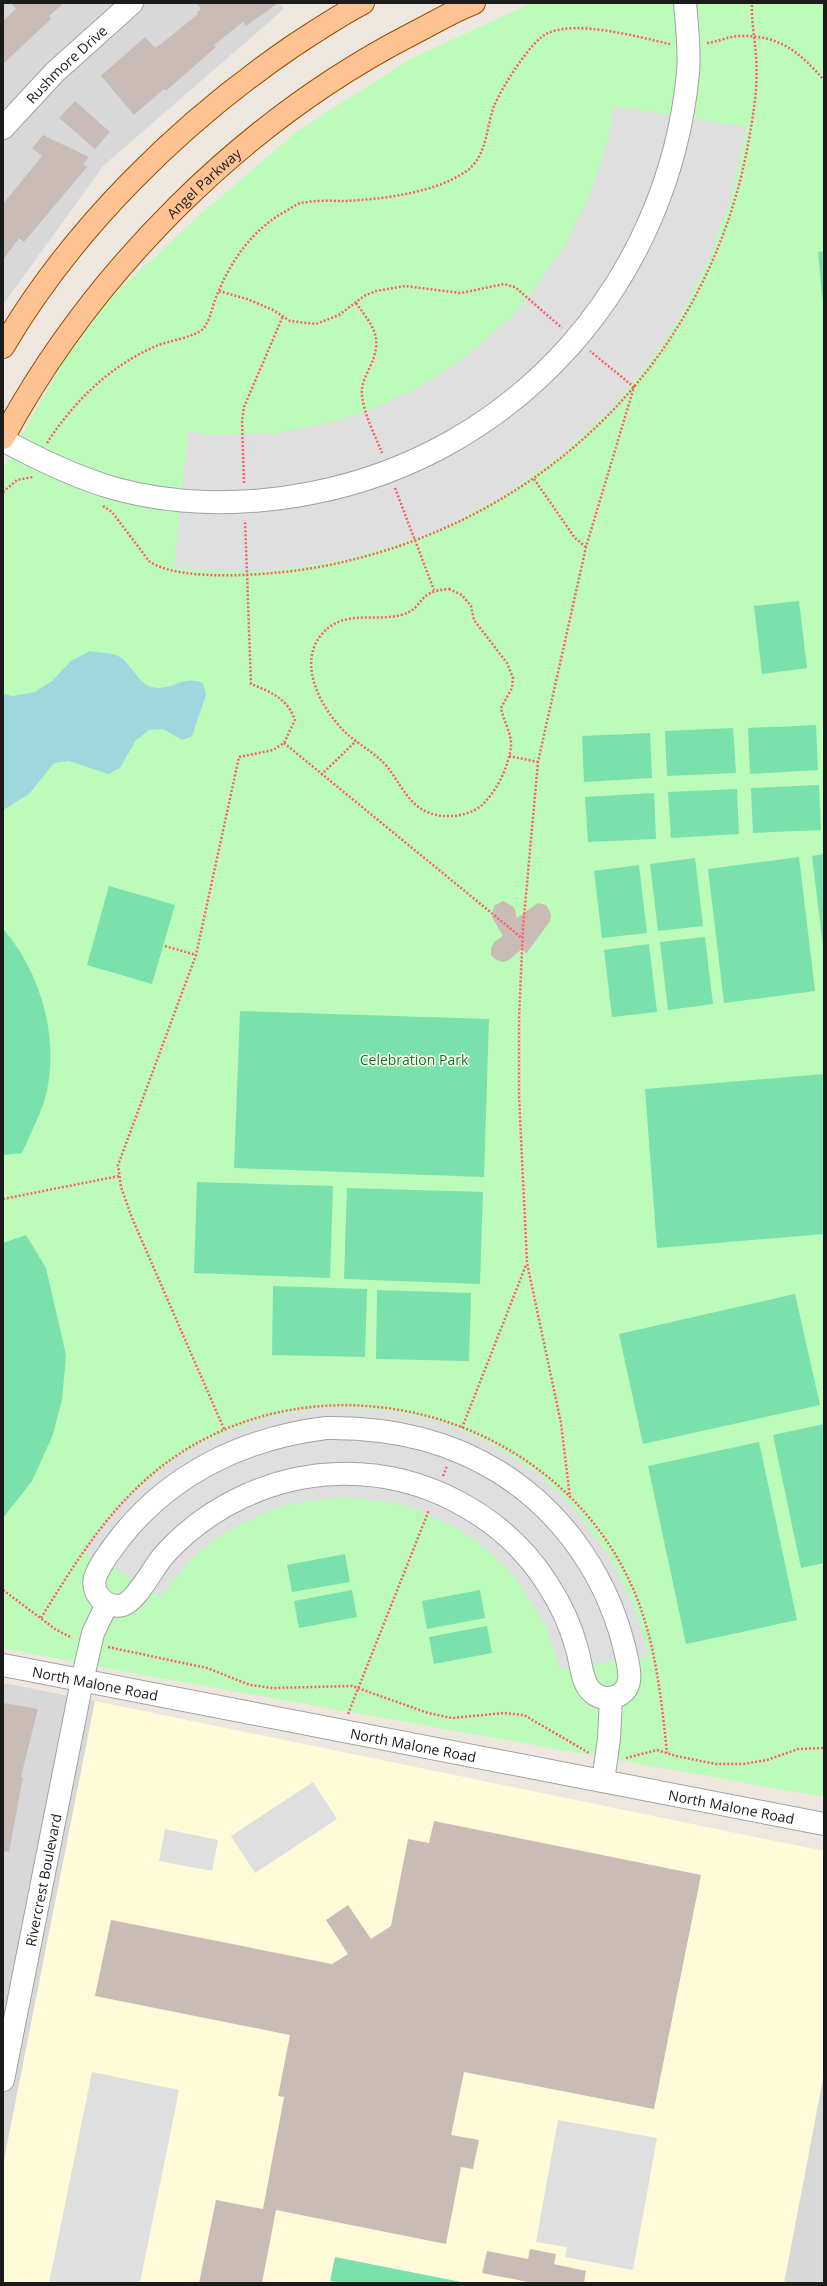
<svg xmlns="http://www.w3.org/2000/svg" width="827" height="2286" viewBox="0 0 827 2286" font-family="'Open Sans',sans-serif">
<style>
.residential{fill:#d9d8d8}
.education{fill:#fffad7}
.park{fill:#bcfbb9}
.pitch{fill:#7ae1ac}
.parking{fill:#dfdfdf}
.water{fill:#9ed7dd}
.building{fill:#c9bcb6}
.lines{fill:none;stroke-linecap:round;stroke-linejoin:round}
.minor-casing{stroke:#a2a2a2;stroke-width:24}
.major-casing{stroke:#924f00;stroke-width:24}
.path{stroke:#ff5f63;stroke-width:2.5;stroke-dasharray:2 2;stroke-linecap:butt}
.minor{stroke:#fff;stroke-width:22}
.major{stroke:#ffc393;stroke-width:22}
.labels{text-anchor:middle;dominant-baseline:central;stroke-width:3;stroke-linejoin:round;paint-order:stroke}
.street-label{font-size:14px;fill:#1b1b1b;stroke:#fff}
.park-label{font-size:14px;fill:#0c7b07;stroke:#fff}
</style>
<rect width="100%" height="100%" fill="#ede7e0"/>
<path class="residential" d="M3 3H280L284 9 103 166 3 305Z
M3 1683 95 1701 3 2165Z
M824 2073V2283H784Z"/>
<path class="education" d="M95 1701 824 1851V2073L784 2283H3V2165Z"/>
<path class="park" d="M532 3H824V1797L138 1674 3 1648V469L63 362 111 297 203 212 296 132 410 59Z"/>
<path class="pitch" d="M824 251V316L818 252Z
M799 601 807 668 762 674 754 606Z
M816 725 818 770 750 774 748 728Z
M733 728 736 773 667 776 665 731Z
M650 733 652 778 584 782 582 736Z
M819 785 821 830 753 833 751 788Z
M737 789 739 834 671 838 668 792Z
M654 793 656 839 588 842 585 797Z
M824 854V954L812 856Z
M799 857 815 991 724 1003 708 869Z
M695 858 703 926 658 931 650 864Z
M639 865 647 933 602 938 594 871Z
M109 886 175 905 152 984 87 965Z
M3 929C43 974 62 1047 43 1105 37 1121 29 1137 22 1153L3 1155Z
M705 937 713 1004 668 1010 660 942Z
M649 944 657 1012 612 1017 604 950Z
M240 1011 489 1019 484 1177 234 1168Z
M824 1074V1234L657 1248 645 1089Z
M197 1182 333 1186 330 1278 194 1273Z
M347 1188 483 1192 480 1284 344 1279Z
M26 1235 46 1268 66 1355 62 1400 52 1437 32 1481 3 1518V1243Z
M273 1286 367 1289 365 1357 272 1355Z
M377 1290 471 1293 469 1361 376 1359Z
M795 1294 820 1405 643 1444 619 1334Z
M824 1424V1563L801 1568 773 1435Z
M759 1442 797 1620 686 1644 648 1466Z
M345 1554 350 1582 292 1592 287 1565Z
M352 1590 357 1617 299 1628 294 1601Z
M480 1590 485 1618 427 1629 422 1601Z
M487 1626 492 1653 434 1664 429 1637Z
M335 2257 466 2283H341L330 2281Z"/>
<path class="parking" d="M614 106 747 127 732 195 709 260 677 322 658 351 615 405 564 452 508 493 446 526 414 539 347 559 278 570 244 571 174 568 188 432 218 435 277 433 336 421 364 412 418 388 468 355 512 316 531 293 565 245 591 192 609 135Z
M333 1407 386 1410 439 1421 490 1443 536 1472 576 1510 608 1554 633 1603 649 1656 560 1669 546 1626 522 1587 508 1569 474 1539 455 1527 413 1508 390 1502 342 1497 295 1503 272 1509 229 1530 210 1543 191 1559 161 1596 84 1551 117 1508 137 1489 179 1455 203 1442 253 1421 306 1409Z
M313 1782 337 1819 255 1873 231 1836Z
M165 1829 218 1840 212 1871 159 1861Z
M92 2072 179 2090 140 2283H49Z
M558 2120 657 2138 633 2270 565 2257 567 2247 536 2242Z"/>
<path class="water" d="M90 651C98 653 110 652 118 656 129 661 139 683 149 686 172 694 179 674 203 683L206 695 192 736 182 740 163 729 149 730 136 740 120 768 108 774 69 761 54 763 29 794 3 810V694L13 696 35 692 52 681 71 661Z"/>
<path class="building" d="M11 3H64L49 16 51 19 3 64V21L16 9Z
M196 3H278L246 26 243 22 214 45 216 47 166 91 164 89 134 115 101 76 145 37 155 48 161 44 198 14 197 12 201 9Z
M75 101 110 132 95 149 59 118Z
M43 135 89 157 83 164 87 167 24 242 19 238 3 260V204L42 156 32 148Z
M503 901 514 907 517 918 538 903 546 905 551 914 550 921 526 954 522 949 509 960 503 962 495 959 491 955V949L494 942 503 936 492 917 494 906Z
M3 1703 38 1709 21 1777H23L9 1852 3 1851Z
M434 1821 701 1875 654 2109 464 2072 451 2135 479 2140 473 2169 461 2167 446 2244 276 2210 262 2283H199L216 2200 263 2209 284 2097 278 2096 290 2035 95 1996 111 1920 332 1964 348 1954 326 1920 348 1905 371 1939 391 1926 408 1839 429 1843Z
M530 2249 556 2254 554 2264 586 2271 584 2283H533L482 2273 487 2251 528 2259Z"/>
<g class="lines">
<defs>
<g id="minor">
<path id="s1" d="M3 128 55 72 132 3"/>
<path d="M3 440C38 459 75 477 113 488 176 506 247 506 312 493 518 453 668 281 688 73 690 50 687 26 685 3"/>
<path d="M326 1428C388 1427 446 1439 499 1472 566 1514 611 1582 627 1659 630 1673 633 1689 617 1696 608 1700 597 1698 590 1690 581 1679 581 1662 577 1649 571 1626 560 1603 547 1583 502 1513 420 1471 337 1474 272 1476 208 1506 164 1555 153 1568 137 1600 123 1605 105 1610 89 1591 96 1575 101 1562 112 1549 120 1538 171 1473 245 1438 326 1428Z"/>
<path id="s2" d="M3 1665 824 1824"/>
<path d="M603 1781 609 1739 611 1698"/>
<path id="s3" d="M3 2080 82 1681 93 1633 107 1604"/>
</g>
<g id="major">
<path d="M3 347C72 229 180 123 293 46 316 31 338 16 363 3"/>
<path id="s4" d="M3 438C93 271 243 121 412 34 432 24 453 11 474 3"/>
</g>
</defs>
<use href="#minor" class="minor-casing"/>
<use href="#major" class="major-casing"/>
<path class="path" d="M707 43C718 42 729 36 740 36 780 35 799 52 824 80
M219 291 247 299 273 310 290 321 316 324 339 315 364 296 376 291 405 286 461 293 504 284 515 287 562 328
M356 303C374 328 384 338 369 369 365 377 361 386 362 395 364 415 375 435 382 453
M47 443C74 401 110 366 156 346 168 341 195 337 203 329 211 319 212 306 217 295 231 260 253 229 286 211 291 208 296 204 301 203 315 200 332 201 346 201 383 199 434 193 465 172 487 158 486 128 494 106 501 89 531 40 548 33 578 20 638 37 670 44
M534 479 575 538 586 547
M244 483 242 421 244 407 283 316
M395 488 434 590
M3 492 17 480 33 477
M103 506 112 512 149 561C180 584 281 574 319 567 544 525 716 356 751 127 755 104 758 80 756 56 755 38 751 20 752 3
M449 589 462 595 471 606 474 620 507 663 513 678 512 688 501 708C503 720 512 734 511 746 509 765 498 789 484 803 471 817 442 820 425 811 404 800 398 777 382 761 371 751 357 743 346 733 322 710 296 664 322 634 343 609 375 622 401 615 425 609 415 591 449 589Z
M284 743 522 938
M509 756 538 762
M321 775 356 741
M165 946 196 955
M3 1199 119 1176
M462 1428 526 1265
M224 1429 132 1218 121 1187 118 1165 196 955 239 757 273 750 284 743 295 720C287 698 271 692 251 684L245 520
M443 1476 447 1466
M570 1498 561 1423 527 1263 519 1096V1018L523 928 538 762 586 547 634 387 590 351
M3 1590 55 1629 72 1638
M41 1618C78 1558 114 1499 173 1458 326 1352 551 1412 630 1582 655 1635 661 1696 667 1753
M108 1647 207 1668 250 1685 273 1688 352 1686 428 1713 452 1718 504 1713 524 1715 589 1753
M348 1714 429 1510
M626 1758 657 1750 676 1756 716 1764H743L767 1760 798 1749 824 1748"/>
<use href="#minor" class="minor"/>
<use href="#major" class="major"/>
</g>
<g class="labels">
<g class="street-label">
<text stroke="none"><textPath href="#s1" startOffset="90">Rushmore Drive</textPath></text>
<text stroke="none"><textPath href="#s4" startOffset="326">Angel Parkway</textPath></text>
<text stroke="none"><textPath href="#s2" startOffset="94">North Malone Road</textPath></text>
<text stroke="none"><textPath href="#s2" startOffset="418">North Malone Road</textPath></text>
<text stroke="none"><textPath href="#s2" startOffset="742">North Malone Road</textPath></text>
<text stroke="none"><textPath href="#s3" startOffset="204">Rivercrest Boulevard</textPath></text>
</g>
<g class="park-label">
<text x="414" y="1059">Celebration Park</text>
</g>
</g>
<rect width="827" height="2286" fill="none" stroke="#1b1b1b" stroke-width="8"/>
</svg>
